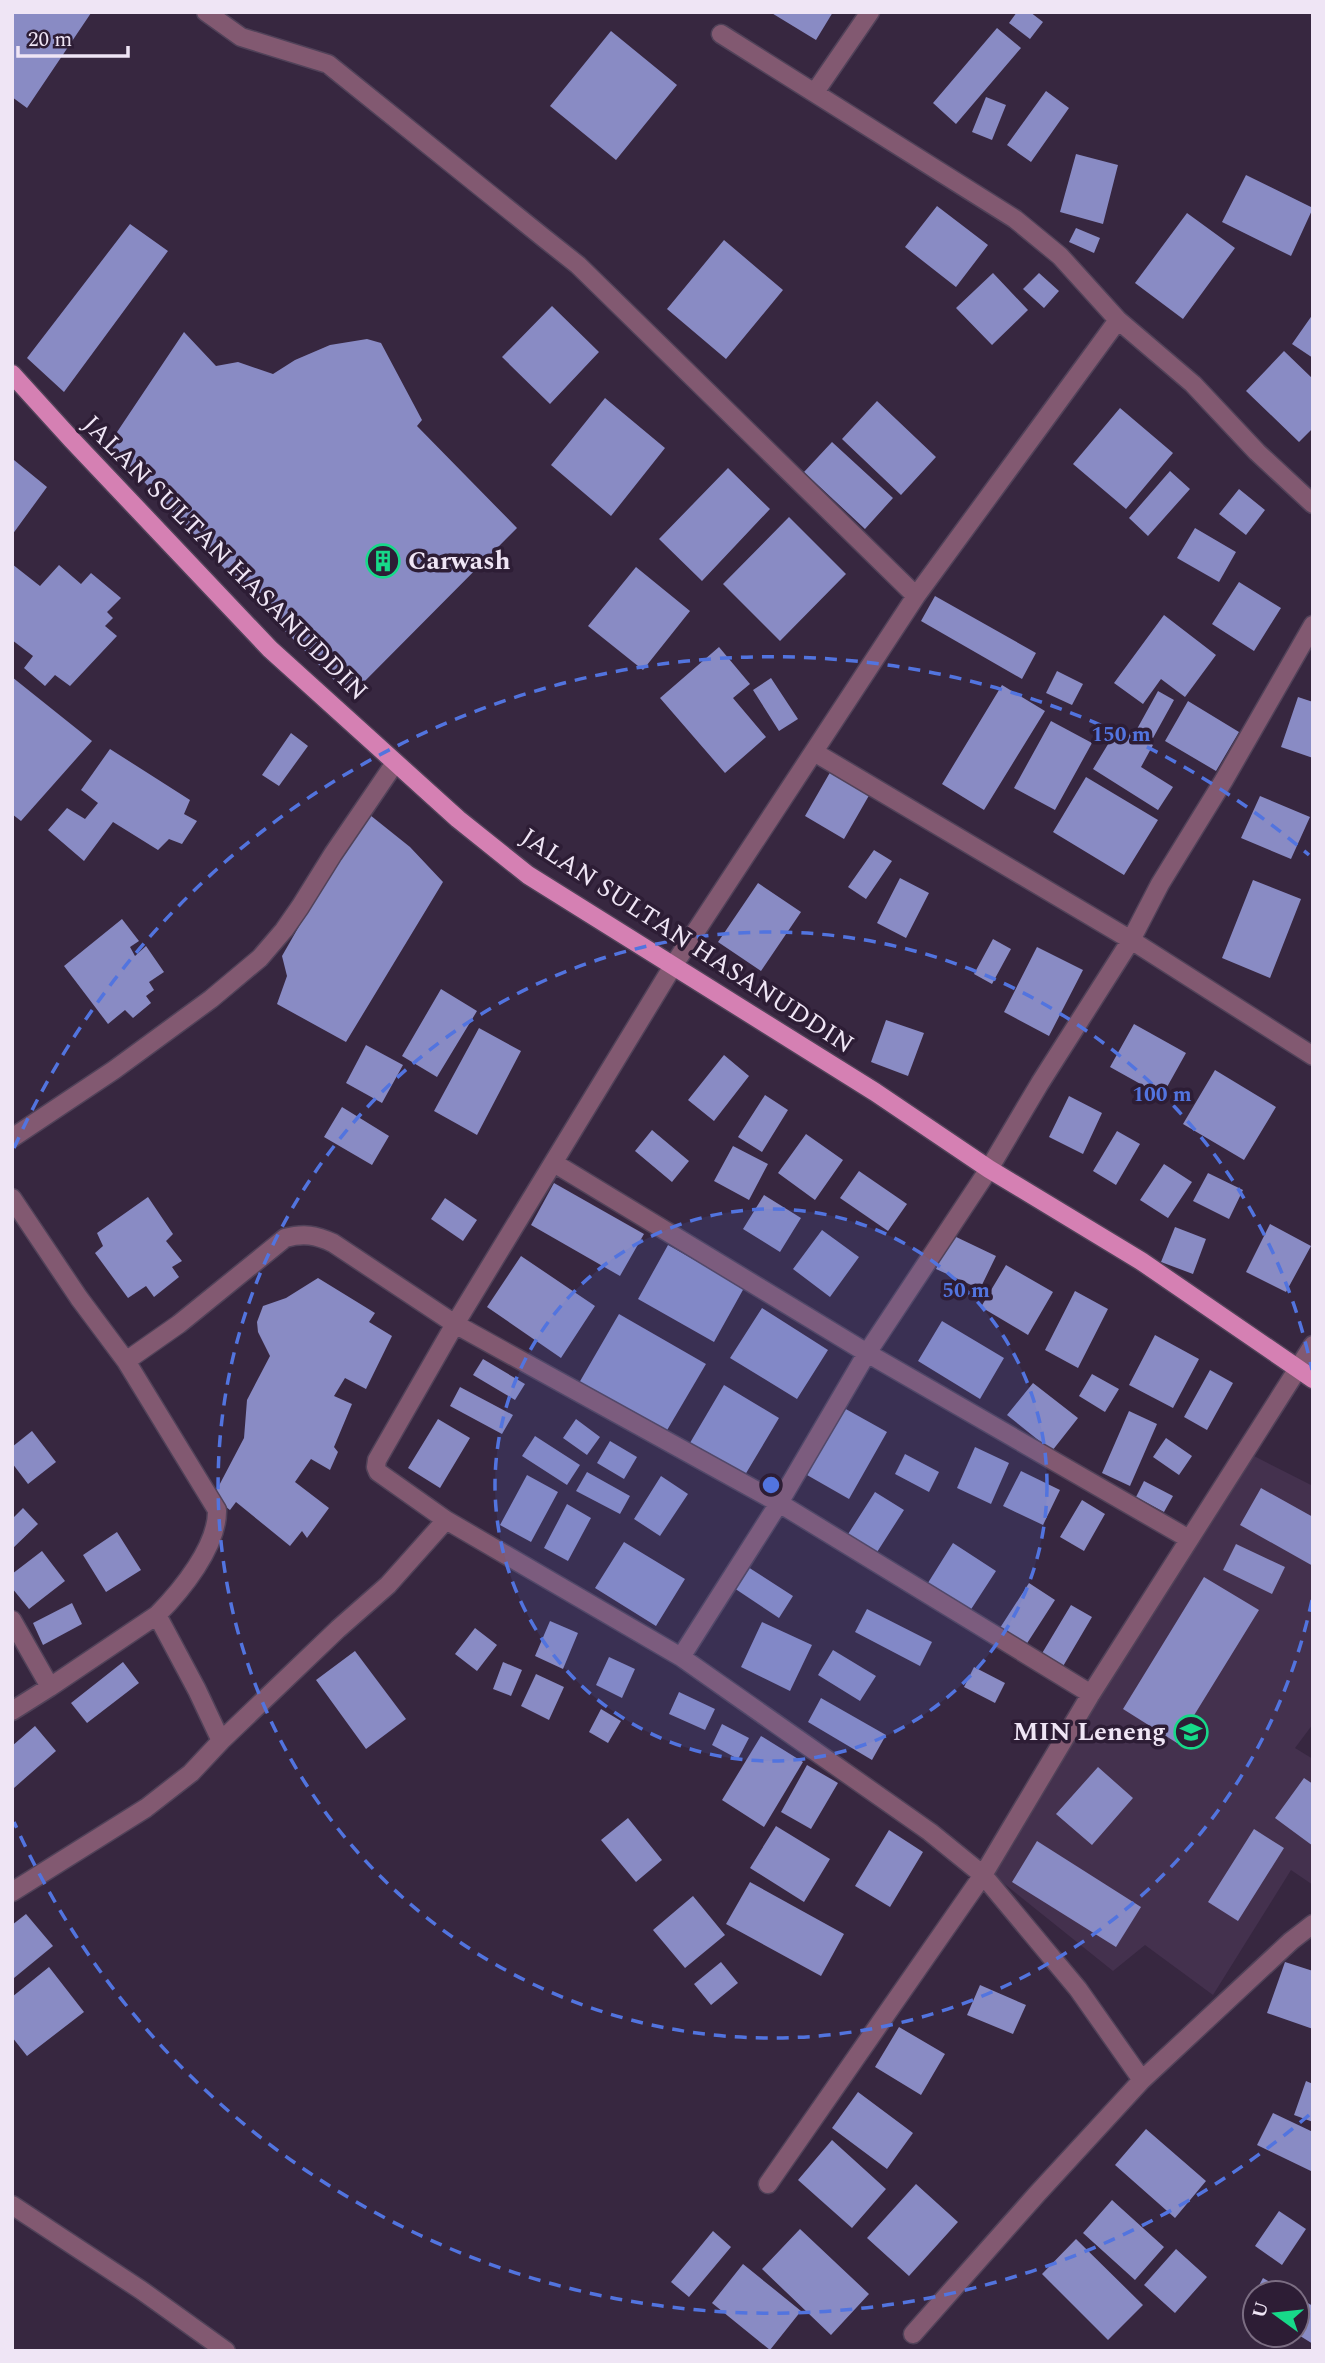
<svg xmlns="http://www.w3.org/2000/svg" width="1325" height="2363" viewBox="0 0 1325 2363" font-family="Spectral,serif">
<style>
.built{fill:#44314e}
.building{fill:#898bc4}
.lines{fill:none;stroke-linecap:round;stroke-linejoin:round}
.minor-casing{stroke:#514259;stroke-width:21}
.major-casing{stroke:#514259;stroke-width:21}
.minor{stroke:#825971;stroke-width:18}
.major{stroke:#d580b3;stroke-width:18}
.ring{fill:none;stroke:#5274df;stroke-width:3.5;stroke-dasharray:12 9}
.labels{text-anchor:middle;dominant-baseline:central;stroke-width:7;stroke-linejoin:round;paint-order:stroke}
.street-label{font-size:26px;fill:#efe5f5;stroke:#2d1d35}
.poi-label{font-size:26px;font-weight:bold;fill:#efe5f5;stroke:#2d1d35;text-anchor:start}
.centre{fill:#5274df;stroke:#2d1d35;stroke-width:3.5}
.ring-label{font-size:21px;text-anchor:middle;font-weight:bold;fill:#5274df;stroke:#2d1d35;stroke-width:7;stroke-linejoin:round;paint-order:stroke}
</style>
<rect width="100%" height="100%" fill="#372740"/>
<path class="built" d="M1254 1456 1313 1486V1724L1295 1748 1313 1759V1885L1291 1870 1213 1995 1145 1945 1113 1971 987 1870 1183 1559Z"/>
<path class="building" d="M12 12 91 13 27 108 12 97Z
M770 12H833L816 40Z
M1017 12H1030L1043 22 1030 39 1009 23Z
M997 28 1021 48 956 124 933 103Z
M611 31 677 85 616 160 550 106Z
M1046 91 1069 108 1031 162 1007 145Z
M986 97 1006 105 992 140 972 132Z
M1076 154 1118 165 1103 224 1060 212Z
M1246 175 1313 208 1291 256 1222 222Z
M937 206 988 245 956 287 905 247Z
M1187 213 1235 248 1183 319 1135 283Z
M130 224 168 251 64 392 27 358Z
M1076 228 1100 238 1094 253 1069 242Z
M724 240 783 290 726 359 667 309Z
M993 273 1028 310 992 345 956 308Z
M1039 273 1059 291 1044 308 1023 289Z
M552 306 599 352 550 404 502 357Z
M1313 314V358L1292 344Z
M184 332 216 366 238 362 273 374 295 360 330 345 367 339 381 343 422 420 417 426 517 528 350 696 249 595 109 444Z
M1284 351 1313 379V428L1299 442 1246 391Z
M605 398 665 448 611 516 551 465Z
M877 401 936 457 901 495 842 439Z
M1120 408 1173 453 1126 509 1073 464Z
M832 442 893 498 865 529 804 472Z
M14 460 47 487 12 535V463Z
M728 468 770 509 702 581 659 539Z
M1170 471 1190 489 1148 536 1129 518Z
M1239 489 1265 510 1246 535 1219 514Z
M789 517 846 574 780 641 723 584Z
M1195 528 1236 552 1219 582 1177 558Z
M12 564 40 586 59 565 81 584 91 573 121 598 107 612 113 618 105 626 117 636 70 686 55 675 45 686 24 668 33 656 12 640Z
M636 567 690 611 643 670 588 626Z
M1239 582 1281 608 1254 651 1212 624Z
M935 596 1036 653 1022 679 921 621Z
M1164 615 1216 655 1185 697 1161 679 1143 704 1114 683Z
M719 647 750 684 733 698 766 737 725 773 660 698Z
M1057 671 1083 684 1072 705 1046 693Z
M12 677 92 741 21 821 12 814Z
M771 678 798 719 779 731 753 690Z
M1002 685 1045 711 984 810 942 784Z
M1158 691 1174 700 1153 738 1137 729Z
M1298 697 1313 702V758L1281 747Z
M1188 701 1239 732 1216 771 1165 741Z
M1051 721 1092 743 1055 810 1014 788Z
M1119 726 1153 745 1141 767 1173 787 1158 810 1093 769Z
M291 733 308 746 279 786 262 775Z
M110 749 190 800 184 814 197 821 182 844 169 839 158 850 113 822 84 861 48 830 67 808 85 819 98 803 81 790Z
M832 769 871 792 844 839 805 816Z
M1086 777 1158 820 1124 875 1053 832Z
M1260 796 1310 817 1291 859 1241 838Z
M365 811 410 847 443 882 346 1042 277 1004 287 976 282 956Z
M874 850 892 861 866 899 848 887Z
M900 878 929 893 906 938 877 923Z
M1253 880 1301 899 1270 978 1222 958Z
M758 883 801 912 761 971 718 942Z
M122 919 139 941 130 947 135 956 146 946 164 972 149 982 154 990 146 996 151 1003 133 1018 125 1010 108 1024 64 966Z
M993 939 1011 949 992 984 974 974Z
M1037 947 1083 970 1049 1036 1004 1012Z
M441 989 477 1011 437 1077 402 1056Z
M886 1020 924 1033 908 1076 871 1062Z
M1134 1024 1186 1053 1162 1096 1110 1067Z
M479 1028 521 1051 477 1135 434 1111Z
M366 1045 403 1065 382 1103 346 1083Z
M724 1055 749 1076 714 1121 688 1100Z
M1215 1070 1276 1107 1244 1160 1183 1124Z
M765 1095 788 1110 762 1152 738 1137Z
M1069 1096 1102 1113 1083 1154 1049 1137Z
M342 1107 389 1136 372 1165 324 1137Z
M652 1130 689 1161 672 1182 635 1151Z
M1117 1131 1140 1144 1116 1185 1093 1171Z
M806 1134 843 1160 815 1200 778 1173Z
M733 1146 768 1164 749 1200 714 1181Z
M1164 1164 1192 1182 1168 1218 1140 1200Z
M859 1171 907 1204 888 1231 840 1198Z
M1208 1173 1243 1190 1229 1219 1193 1201Z
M554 1183 644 1234 620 1276 531 1225Z
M764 1195 801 1218 780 1252 743 1229Z
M148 1197 173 1234 166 1241 182 1261 172 1267 179 1277 154 1297 146 1286 128 1298 95 1253 103 1246 97 1233Z
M445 1198 477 1220 463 1241 431 1219Z
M1270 1224 1311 1246 1286 1292 1246 1272Z
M1175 1227 1206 1239 1193 1274 1161 1262Z
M822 1230 859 1257 830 1297 793 1269Z
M952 1235 996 1256 980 1289 936 1269Z
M668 1245 744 1288 714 1342 638 1299Z
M521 1256 595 1306 561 1358 487 1307Z
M1006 1265 1053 1292 1028 1335 981 1307Z
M318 1278 375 1313 369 1322 392 1336 366 1389 345 1378 334 1396 352 1404 334 1447 338 1452 330 1470 311 1459 295 1482 329 1508 307 1538 302 1531 290 1546 236 1502 230 1510 213 1497 244 1438 247 1400 270 1356 258 1332 257 1322 263 1306 286 1298Z
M1075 1291 1108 1309 1078 1368 1045 1350Z
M762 1308 828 1350 797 1399 730 1358Z
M619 1314 706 1364 666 1432 579 1383Z
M942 1321 1004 1358 980 1399 918 1361Z
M1155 1335 1199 1359 1173 1408 1129 1385Z
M483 1359 525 1384 515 1400 473 1375Z
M1210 1370 1233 1383 1207 1430 1184 1417Z
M1092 1374 1119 1389 1105 1412 1079 1396Z
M1033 1383 1078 1418 1052 1451 1007 1415Z
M724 1385 779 1418 742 1480 687 1448Z
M460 1387 513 1415 502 1434 450 1406Z
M844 1408 887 1432 849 1499 807 1475Z
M1129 1411 1157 1424 1130 1486 1102 1473Z
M438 1419 470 1438 440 1488 408 1468Z
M576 1419 600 1437 587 1455 563 1438Z
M32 1431 56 1462 28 1484 12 1463V1447Z
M535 1436 580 1465 567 1485 522 1456Z
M1166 1438 1192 1456 1179 1475 1153 1457Z
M610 1441 637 1457 624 1479 597 1463Z
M975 1447 1009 1463 991 1504 957 1488Z
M905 1454 939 1472 929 1492 895 1474Z
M1021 1471 1060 1490 1043 1525 1003 1506Z
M587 1472 630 1496 620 1514 576 1491Z
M527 1475 558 1492 531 1542 500 1525Z
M661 1476 688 1494 660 1536 634 1519Z
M1144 1481 1173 1496 1164 1512 1136 1497Z
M1261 1488 1313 1517V1566L1240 1525Z
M875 1492 904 1510 872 1560 843 1542Z
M1082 1500 1105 1514 1084 1551 1060 1537Z
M567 1504 591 1518 568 1561 544 1548Z
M23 1508 38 1524 12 1549V1519Z
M117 1532 141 1570 106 1592 83 1555Z
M624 1542 685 1579 656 1626 595 1588Z
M953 1543 996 1571 968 1614 926 1586Z
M1236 1544 1285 1567 1272 1594 1223 1570Z
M42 1551 65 1581 29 1609 12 1588V1574Z
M748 1567 793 1596 779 1618 734 1588Z
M1204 1577 1259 1610 1177 1743 1123 1709Z
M1029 1583 1055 1600 1024 1648 998 1631Z
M72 1603 82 1624 43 1645 33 1623Z
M1071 1605 1092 1617 1062 1668 1041 1655Z
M867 1609 932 1642 920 1666 855 1632Z
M550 1621 578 1633 563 1669 535 1656Z
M762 1622 812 1645 790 1691 741 1667Z
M475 1628 497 1645 477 1671 455 1654Z
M833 1650 876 1676 860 1701 818 1675Z
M355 1651 406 1719 366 1749 316 1680Z
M609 1657 635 1669 622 1698 596 1685Z
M123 1662 139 1683 87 1723 71 1703Z
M503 1662 522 1670 511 1696 493 1689Z
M974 1667 1005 1683 995 1703 964 1687Z
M536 1674 564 1687 549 1720 521 1706Z
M679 1692 715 1709 705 1730 669 1714Z
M821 1698 886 1735 872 1760 808 1722Z
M601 1709 621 1721 608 1743 589 1732Z
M722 1724 749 1738 738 1759 712 1745Z
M35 1726 56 1751 14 1788 12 1786V1746Z
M761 1736 803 1762 764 1827 722 1800Z
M807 1765 838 1783 811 1829 781 1812Z
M1098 1767 1133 1798 1092 1845 1056 1814Z
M1304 1778 1313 1784V1846L1275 1818Z
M628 1818 662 1860 636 1882 601 1840Z
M776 1826 830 1859 804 1902 750 1868Z
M1254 1829 1284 1848 1238 1921 1208 1902Z
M889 1830 923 1852 890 1907 855 1886Z
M1037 1841 1141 1907 1116 1947 1012 1882Z
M750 1882 844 1934 821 1976 726 1924Z
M693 1896 725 1935 685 1968 653 1930Z
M26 1914 53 1946 14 1978 12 1925Z
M721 1962 738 1983 711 2005 694 1984Z
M1285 1962 1313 1971V2029L1267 2013Z
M49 1967 84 2012 27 2056 12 2037V1997Z
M980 1985 1026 2005 1013 2034 967 2015Z
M899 2027 945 2054 921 2095 875 2067Z
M1306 2081 1313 2084V2122L1294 2115Z
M858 2092 913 2133 887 2169 832 2128Z
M1273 2113 1313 2132V2172L1257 2145Z
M1146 2129 1206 2181 1175 2218 1115 2165Z
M832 2140 886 2189 852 2228 798 2180Z
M916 2184 958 2222 909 2276 867 2238Z
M1112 2200 1164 2247 1135 2280 1083 2233Z
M1279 2211 1306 2229 1282 2265 1255 2246Z
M800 2229 869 2294 831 2335 762 2269Z
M713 2231 731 2247 689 2297 671 2282Z
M1076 2239 1143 2305 1108 2340 1042 2274Z
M1176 2249 1207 2277 1175 2313 1144 2285Z
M743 2264 801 2311 770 2350 712 2303Z
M1263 2278 1289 2293H1255V2310L1248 2306Z
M1297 2297 1313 2306V2344L1297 2334Z"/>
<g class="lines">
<defs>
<path id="minor" d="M206 12 241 37 328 64 544 238 578 265 916 596
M721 34 1015 219 1060 256 1118 320 1193 384 1257 452 1313 504
M815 92 870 12
M1118 320 916 596 673 966 455 1324 377 1460 376 1467 378 1472 446 1520 681 1657 779 1503 867 1353 989 1169 1040 1083 1131 940 1160 884 1224 780 1313 625
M814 752 1131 940 1313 1056
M12 1138 114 1070 211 999 260 958 284 930 300 907 333 854 395 763
M554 1163 867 1353 1189 1539
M12 1198 79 1298 126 1361 179 1324 285 1238C304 1233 316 1235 333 1243L455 1324 779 1503 1091 1694
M126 1361 217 1510C218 1546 181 1591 157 1615
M12 1620 50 1687 12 1711
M681 1657 930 1832 983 1875 768 2184
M50 1687 157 1615 197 1690 221 1741
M12 1892 146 1808 191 1773 221 1741 338 1629 388 1585 446 1520
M1142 2080 1291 1941 1313 1924
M12 2205 141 2290 226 2351
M913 2334 1037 2194 1142 2080 1078 1989 983 1875 1091 1694 1313 1345"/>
<path id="major" d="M12 374 72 440 270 649 458 819 528 875 875 1092 989 1169 1141 1261 1313 1379"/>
</defs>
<use href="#minor" class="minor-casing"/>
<use href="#major" class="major-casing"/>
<use href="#minor" class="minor"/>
<use href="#major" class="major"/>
</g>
<circle cx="771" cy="1485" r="276" fill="#5274df" fill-opacity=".12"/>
<g class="ring">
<circle cx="771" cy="1485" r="276"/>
<path d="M1312 1600A553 553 0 1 1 1312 1370"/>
<path d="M1309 2115A829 829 0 0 1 14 1822M14 1148A829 829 0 0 1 1309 855"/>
</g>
<defs>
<symbol id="building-ring" viewBox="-11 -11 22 22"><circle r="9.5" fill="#2d1d35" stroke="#17d989" stroke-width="1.5"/><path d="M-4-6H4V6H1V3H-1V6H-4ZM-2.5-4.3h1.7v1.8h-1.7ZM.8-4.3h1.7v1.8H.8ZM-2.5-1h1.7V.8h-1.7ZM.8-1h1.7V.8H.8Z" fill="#17d989"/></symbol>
<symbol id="school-ring" viewBox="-11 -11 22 22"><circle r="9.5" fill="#2d1d35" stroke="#17d989" stroke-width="1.5"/><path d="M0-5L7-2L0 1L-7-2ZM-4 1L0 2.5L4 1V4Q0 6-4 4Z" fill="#17d989"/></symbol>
</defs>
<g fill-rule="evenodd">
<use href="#building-ring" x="364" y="542" width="38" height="38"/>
<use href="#school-ring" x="1172" y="1713" width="38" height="38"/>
</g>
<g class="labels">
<g class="street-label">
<text transform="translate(225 558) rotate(45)">JALAN SULTAN HASANUDDIN</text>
<text transform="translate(687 941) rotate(33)">JALAN SULTAN HASANUDDIN</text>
</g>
<g class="poi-label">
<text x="408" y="561">Carwash</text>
<text x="1166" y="1732" text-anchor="end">MIN Leneng</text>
</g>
</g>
<circle cx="771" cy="1485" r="10" class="centre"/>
<g class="ring-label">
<text x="1121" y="741">150 m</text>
<text x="1162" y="1101">100 m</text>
<text x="966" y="1297">50 m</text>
</g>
<rect width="1325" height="2363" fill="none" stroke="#efe5f5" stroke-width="28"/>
<g transform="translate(1276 2314) rotate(285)"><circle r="33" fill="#2d1d35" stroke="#7b6d82" stroke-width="2"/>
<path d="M0-5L12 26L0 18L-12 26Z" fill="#17d989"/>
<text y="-10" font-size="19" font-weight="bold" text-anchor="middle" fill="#efe5f5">U</text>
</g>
<path d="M18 46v10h110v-10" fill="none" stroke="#efe5f5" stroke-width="3.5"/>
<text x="28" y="46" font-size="21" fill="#efe5f5" stroke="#2d1d35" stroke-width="5" paint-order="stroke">20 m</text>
</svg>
